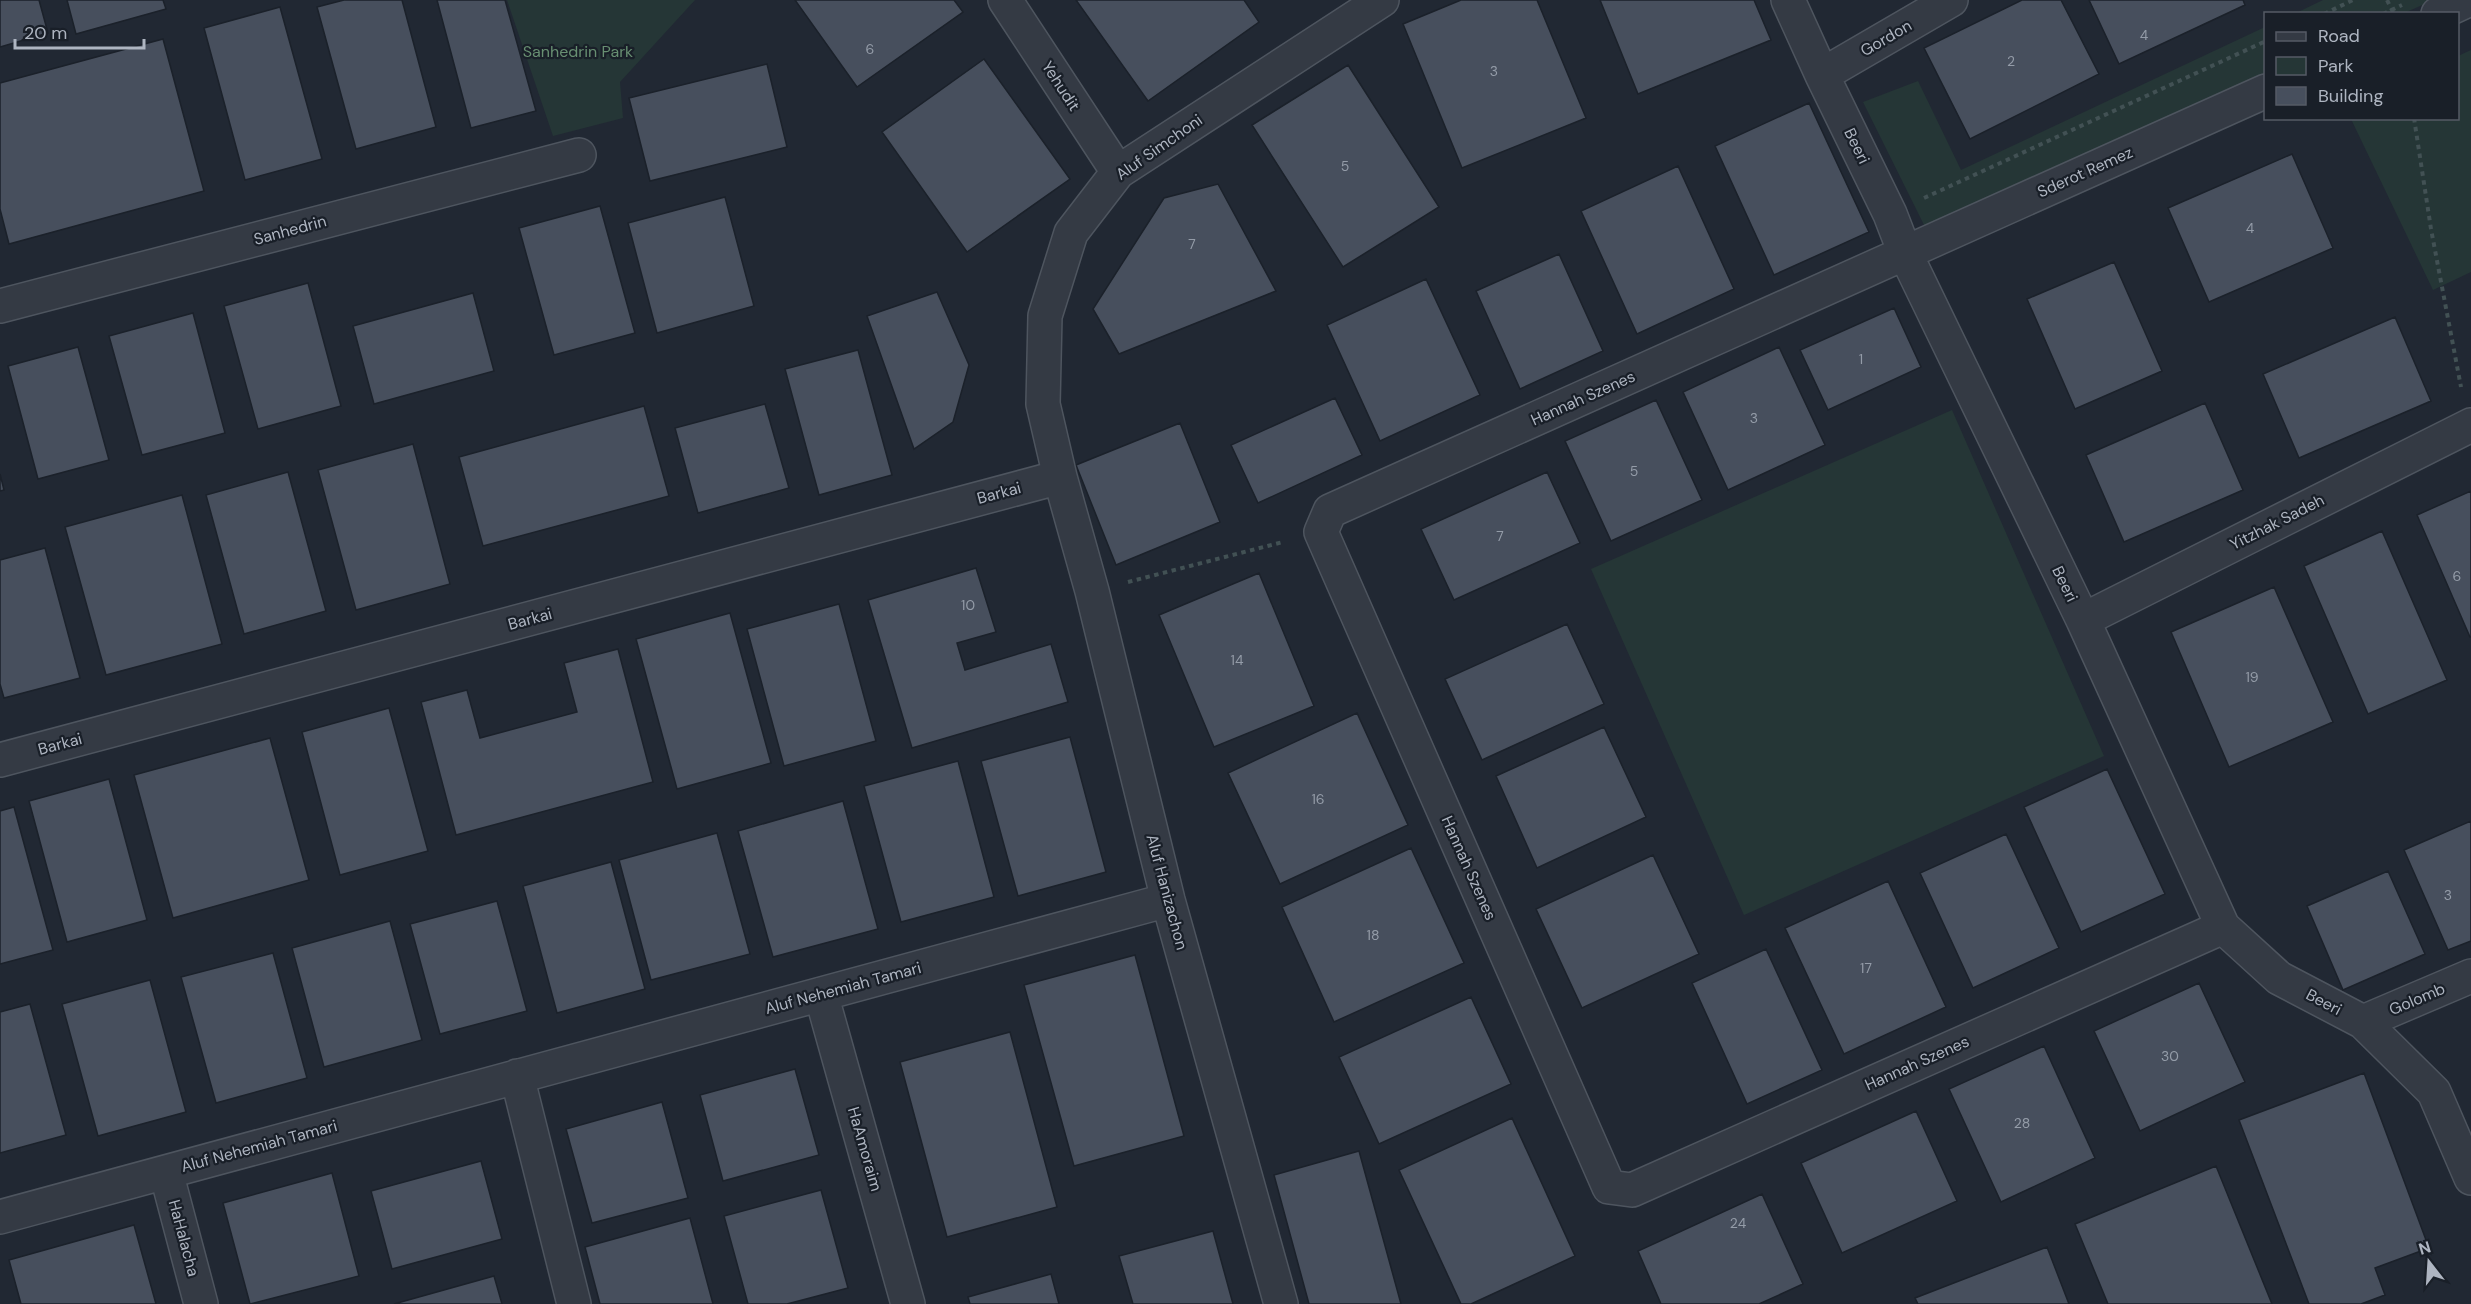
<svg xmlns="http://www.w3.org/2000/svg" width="2471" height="1304" viewBox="0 0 2471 1304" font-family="'DM Sans',sans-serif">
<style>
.green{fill:#253636}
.building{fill:#474f5d;stroke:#1b212a;stroke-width:1.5}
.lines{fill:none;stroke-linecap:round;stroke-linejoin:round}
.minor-casing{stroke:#4e555f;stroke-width:36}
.path{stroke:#425154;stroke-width:4;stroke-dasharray:4.5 4.5;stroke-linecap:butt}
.minor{stroke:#343a44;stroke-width:33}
.labels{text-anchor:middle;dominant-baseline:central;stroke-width:4.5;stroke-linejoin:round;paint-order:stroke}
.number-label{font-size:14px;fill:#949ca8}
.street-label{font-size:16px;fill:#aeb5c1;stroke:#191f28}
.park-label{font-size:16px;fill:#688f72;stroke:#191f28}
</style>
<rect width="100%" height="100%" fill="#212833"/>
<path class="green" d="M507 0H695L620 82 623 118 553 136Z
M2323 0H2434L2404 13 2294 14Z
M2265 27V77L1927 231 1863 102 1918 81 1961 170Z
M2471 50V272L2433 290 2351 119 2458 118V56Z
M1952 410 2104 756 1744 915 1591 569Z"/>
<path class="building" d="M0 0H39L48 33 0 47Z
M67 0H163L166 9 76 34Z
M344 0H402L436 127 356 149 317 7Z
M437 0H505L536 111 471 128Z
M795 0H954L963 12 857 87Z
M1076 0H1244L1259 22 1148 101Z
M1461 0H1537L1586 118 1462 168 1403 24Z
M1600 0H1754L1771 40 1638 94Z
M2022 0H2061L2099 74 1970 139 1924 48Z
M2089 0H2243L2245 5 2119 64Z
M280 7 322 159 245 180 204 28Z
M163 39 204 191 9 244 0 209V83Z
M984 59 1070 179 967 252 882 132Z
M767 64 787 147 650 181 629 98Z
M1348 65 1439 207 1343 267 1252 125Z
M1809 103 1869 232 1774 275 1715 146Z
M2292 154 2333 248 2209 302 2168 208Z
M1678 166 1734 289 1637 334 1581 211Z
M1218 184 1276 291 1119 354 1093 309 1164 198Z
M725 197 754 306 657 333 628 223Z
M600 206 635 333 554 355 519 228Z
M1559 254 1603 351 1520 389 1476 291Z
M2114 262 2162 371 2075 409 2027 299Z
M1426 279 1480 395 1380 441 1327 325Z
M308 283 341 406 258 429 224 306Z
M937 292 969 365 953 422 914 449 867 316Z
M473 293 494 371 374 404 353 326Z
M1894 308 1921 367 1828 410 1800 350Z
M193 313 225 433 142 455 109 336Z
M2395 317 2431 401 2299 458 2263 374Z
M78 347 109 460 38 479 8 366Z
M1779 347 1825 445 1728 490 1683 392Z
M858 350 892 475 819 495 785 369Z
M1335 398 1362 455 1258 503 1231 445Z
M1656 400 1702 500 1611 541 1565 441Z
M2205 403 2243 490 2124 542 2086 455Z
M765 404 789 488 698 513 675 428Z
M644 406 669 496 483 546 459 457Z
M1180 423 1220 522 1116 565 1076 465Z
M413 444 450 584 356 610 318 470Z
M288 472 326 611 244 634 206 495Z
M1547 472 1580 543 1454 600 1421 529Z
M0 474 4 490 0 491Z
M2471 491V637H2470L2417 515Z
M182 495 222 644 106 675 65 527Z
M2382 531 2447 680 2368 714 2304 566Z
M45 548 80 678 4 698 0 684V560Z
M976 568 996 632 957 643 965 670 1051 644 1068 702 912 748 868 600Z
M1259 573 1314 706 1214 747 1159 615Z
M2274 587 2333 722 2229 767 2171 632Z
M839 604 876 741 784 766 747 629Z
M730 613 771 763 677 789 636 639Z
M1567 624 1604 704 1482 760 1445 679Z
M618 649 653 782 456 835 421 702 467 690 480 738 577 712 564 663Z
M389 708 428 851 340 875 302 732Z
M1357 713 1408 825 1280 884 1228 773Z
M1604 727 1646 817 1537 868 1496 776Z
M1070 737 1106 872 1018 896 981 761Z
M270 738 309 880 173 918 134 775Z
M958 761 994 897 901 922 864 786Z
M2107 769 2165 894 2081 932 2024 807Z
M109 779 147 920 67 942 29 801Z
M843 801 878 929 773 957 738 831Z
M14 807 53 950 0 964V811Z
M2471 821V941L2448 950 2404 850Z
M717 833 750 954 651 980 619 860Z
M2006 834 2059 948 1973 988 1920 873Z
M1411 848 1464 963 1334 1022 1282 907Z
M1653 855 1699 954 1582 1008 1536 909Z
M611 862 645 989 557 1013 523 886Z
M2388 871 2425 954 2343 990 2307 906Z
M1888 881 1946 1007 1844 1054 1785 928Z
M497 901 527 1011 440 1034 410 924Z
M390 921 422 1040 324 1067 292 948Z
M1766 949 1822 1070 1747 1104 1692 983Z
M273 953 307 1078 216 1103 181 977Z
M1135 955 1184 1136 1074 1166 1024 985Z
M150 980 186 1112 98 1136 62 1004Z
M2199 983 2245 1082 2140 1131 2094 1031Z
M1471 997 1511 1084 1379 1144 1339 1057Z
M30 1004 66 1135 0 1153V1012Z
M1010 1032 1057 1207 947 1237 900 1062Z
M2044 1046 2095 1158 2001 1202 1949 1089Z
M795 1069 819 1155 723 1181 700 1095Z
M2364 1073 2429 1248 2375 1268 2385 1295 2361 1304H2309L2239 1120Z
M662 1102 688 1198 592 1223 566 1129Z
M1916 1111 1957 1201 1842 1253 1801 1163Z
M1512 1118 1575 1256 1471 1304H1461L1399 1170Z
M1359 1151 1401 1304H1309L1274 1175Z
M481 1161 502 1239 392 1269 371 1191Z
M2216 1166 2272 1304H2108L2075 1224Z
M332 1173 359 1276 250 1304 223 1203Z
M821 1190 848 1288 787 1304H748L724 1216Z
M1762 1194 1803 1284 1759 1304H1661L1638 1251Z
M690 1218 713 1304H600L585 1247Z
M134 1225 156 1304H21L9 1260Z
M1213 1231 1233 1304H1133L1119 1256Z
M2047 1247 2069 1304H1918L1915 1298Z
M1051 1274 1059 1304H970L968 1297Z
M494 1276 502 1304H394Z"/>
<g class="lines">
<defs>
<path id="minor" d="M1005 0 1118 172
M1788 0 1822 75 1890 214 1905 253 2083 620 2223 927 2279 978 2363 1022 2434 1092 2471 1178
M2438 14 2468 0
M1822 75 1951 0
M0 306 579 155
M2083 620 2471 425
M0 760 1060 477
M2223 927 1632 1190 1609 1187 1321 532 1330 511 2266 91
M821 994 908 1304
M2363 1022 2471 976
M517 1076 574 1304
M166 1172 201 1304
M0 1217 1168 900
M1281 1304 1168 900 1092 591 1060 477 1043 404 1045 316 1071 233 1118 172 1382 0"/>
</defs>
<use href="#minor" class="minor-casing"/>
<path class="path" d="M2387 0 2394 14
M2324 14 2353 0
M2383 14 2402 5
M2414 118 2431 229 2461 387
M1924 198 2266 41
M1128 582 1283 542"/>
<use href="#minor" class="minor"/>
</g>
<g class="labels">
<g class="number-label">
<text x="2144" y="35">4</text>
<text x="870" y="49">6</text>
<text x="2011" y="61">2</text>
<text x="1494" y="71">3</text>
<text x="1345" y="166">5</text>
<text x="2250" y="228">4</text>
<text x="1192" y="244">7</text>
<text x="1861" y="359">1</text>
<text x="1754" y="418">3</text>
<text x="1634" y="471">5</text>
<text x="1500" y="536">7</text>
<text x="2457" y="576">6</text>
<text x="968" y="605">10</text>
<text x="1237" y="660">14</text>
<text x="2252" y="677">19</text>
<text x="1318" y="799">16</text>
<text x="2448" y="895">3</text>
<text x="1373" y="935">18</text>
<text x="1866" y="968">17</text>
<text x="2170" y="1056">30</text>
<text x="2022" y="1123">28</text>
<text x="1738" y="1223">24</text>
</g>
<g class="street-label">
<text transform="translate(1886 38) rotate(-30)">Gordon</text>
<text transform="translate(1061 86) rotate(57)">Yehudit</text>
<text transform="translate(1857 146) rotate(64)">Beeri</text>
<text transform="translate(1159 147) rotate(-35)">Aluf Simchoni</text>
<text transform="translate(2085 172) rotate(-24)">Sderot Remez</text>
<text transform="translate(290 230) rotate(-15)">Sanhedrin</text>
<text transform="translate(1583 398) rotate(-24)">Hannah Szenes</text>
<text transform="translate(999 493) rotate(-15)">Barkai</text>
<text transform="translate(2277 522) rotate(-27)">Yitzhak Sadeh</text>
<text transform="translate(2065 584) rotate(64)">Beeri</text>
<text transform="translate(530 619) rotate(-15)">Barkai</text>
<text transform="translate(60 744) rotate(-15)">Barkai</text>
<text transform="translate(1469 868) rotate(66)">Hannah Szenes</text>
<text transform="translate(1167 892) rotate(75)">Aluf Hanizachon</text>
<text transform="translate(843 988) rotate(-15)">Aluf Nehemiah Tamari</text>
<text transform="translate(2417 999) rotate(-23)">Golomb</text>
<text transform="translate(2324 1002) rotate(28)">Beeri</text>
<text transform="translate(1917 1063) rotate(-24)">Hannah Szenes</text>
<text transform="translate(259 1146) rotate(-15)">Aluf Nehemiah Tamari</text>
<text transform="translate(865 1149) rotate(74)">HaAmoraim</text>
<text transform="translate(184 1238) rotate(75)">HaHalacha</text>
</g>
<g class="park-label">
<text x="578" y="51">Sanhedrin Park</text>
</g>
</g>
<rect x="2264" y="12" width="195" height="108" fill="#191f28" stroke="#555b65" stroke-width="1.5"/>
<rect x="2276" y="32" width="30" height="9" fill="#343a44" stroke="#555b65" stroke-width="1.5"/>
<text x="2318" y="42" font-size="18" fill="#aeb5c1">Road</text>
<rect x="2276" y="57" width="30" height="18" fill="#253636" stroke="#555b65" stroke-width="1.5"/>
<text x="2318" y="72" font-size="18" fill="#aeb5c1">Park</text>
<rect x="2276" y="87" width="30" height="18" fill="#474f5d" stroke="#555b65" stroke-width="1.5"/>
<text x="2318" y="102" font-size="18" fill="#aeb5c1">Building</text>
<g transform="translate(2429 1262) rotate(343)" stroke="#191f28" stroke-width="4.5" paint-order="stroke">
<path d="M0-4.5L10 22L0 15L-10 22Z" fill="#aeb5c1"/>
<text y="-9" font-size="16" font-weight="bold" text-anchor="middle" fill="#aeb5c1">N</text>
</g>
<path d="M15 39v9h129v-9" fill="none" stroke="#aeb5c1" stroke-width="3"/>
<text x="24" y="39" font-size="18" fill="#aeb5c1" stroke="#191f28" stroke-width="4.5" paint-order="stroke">20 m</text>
</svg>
